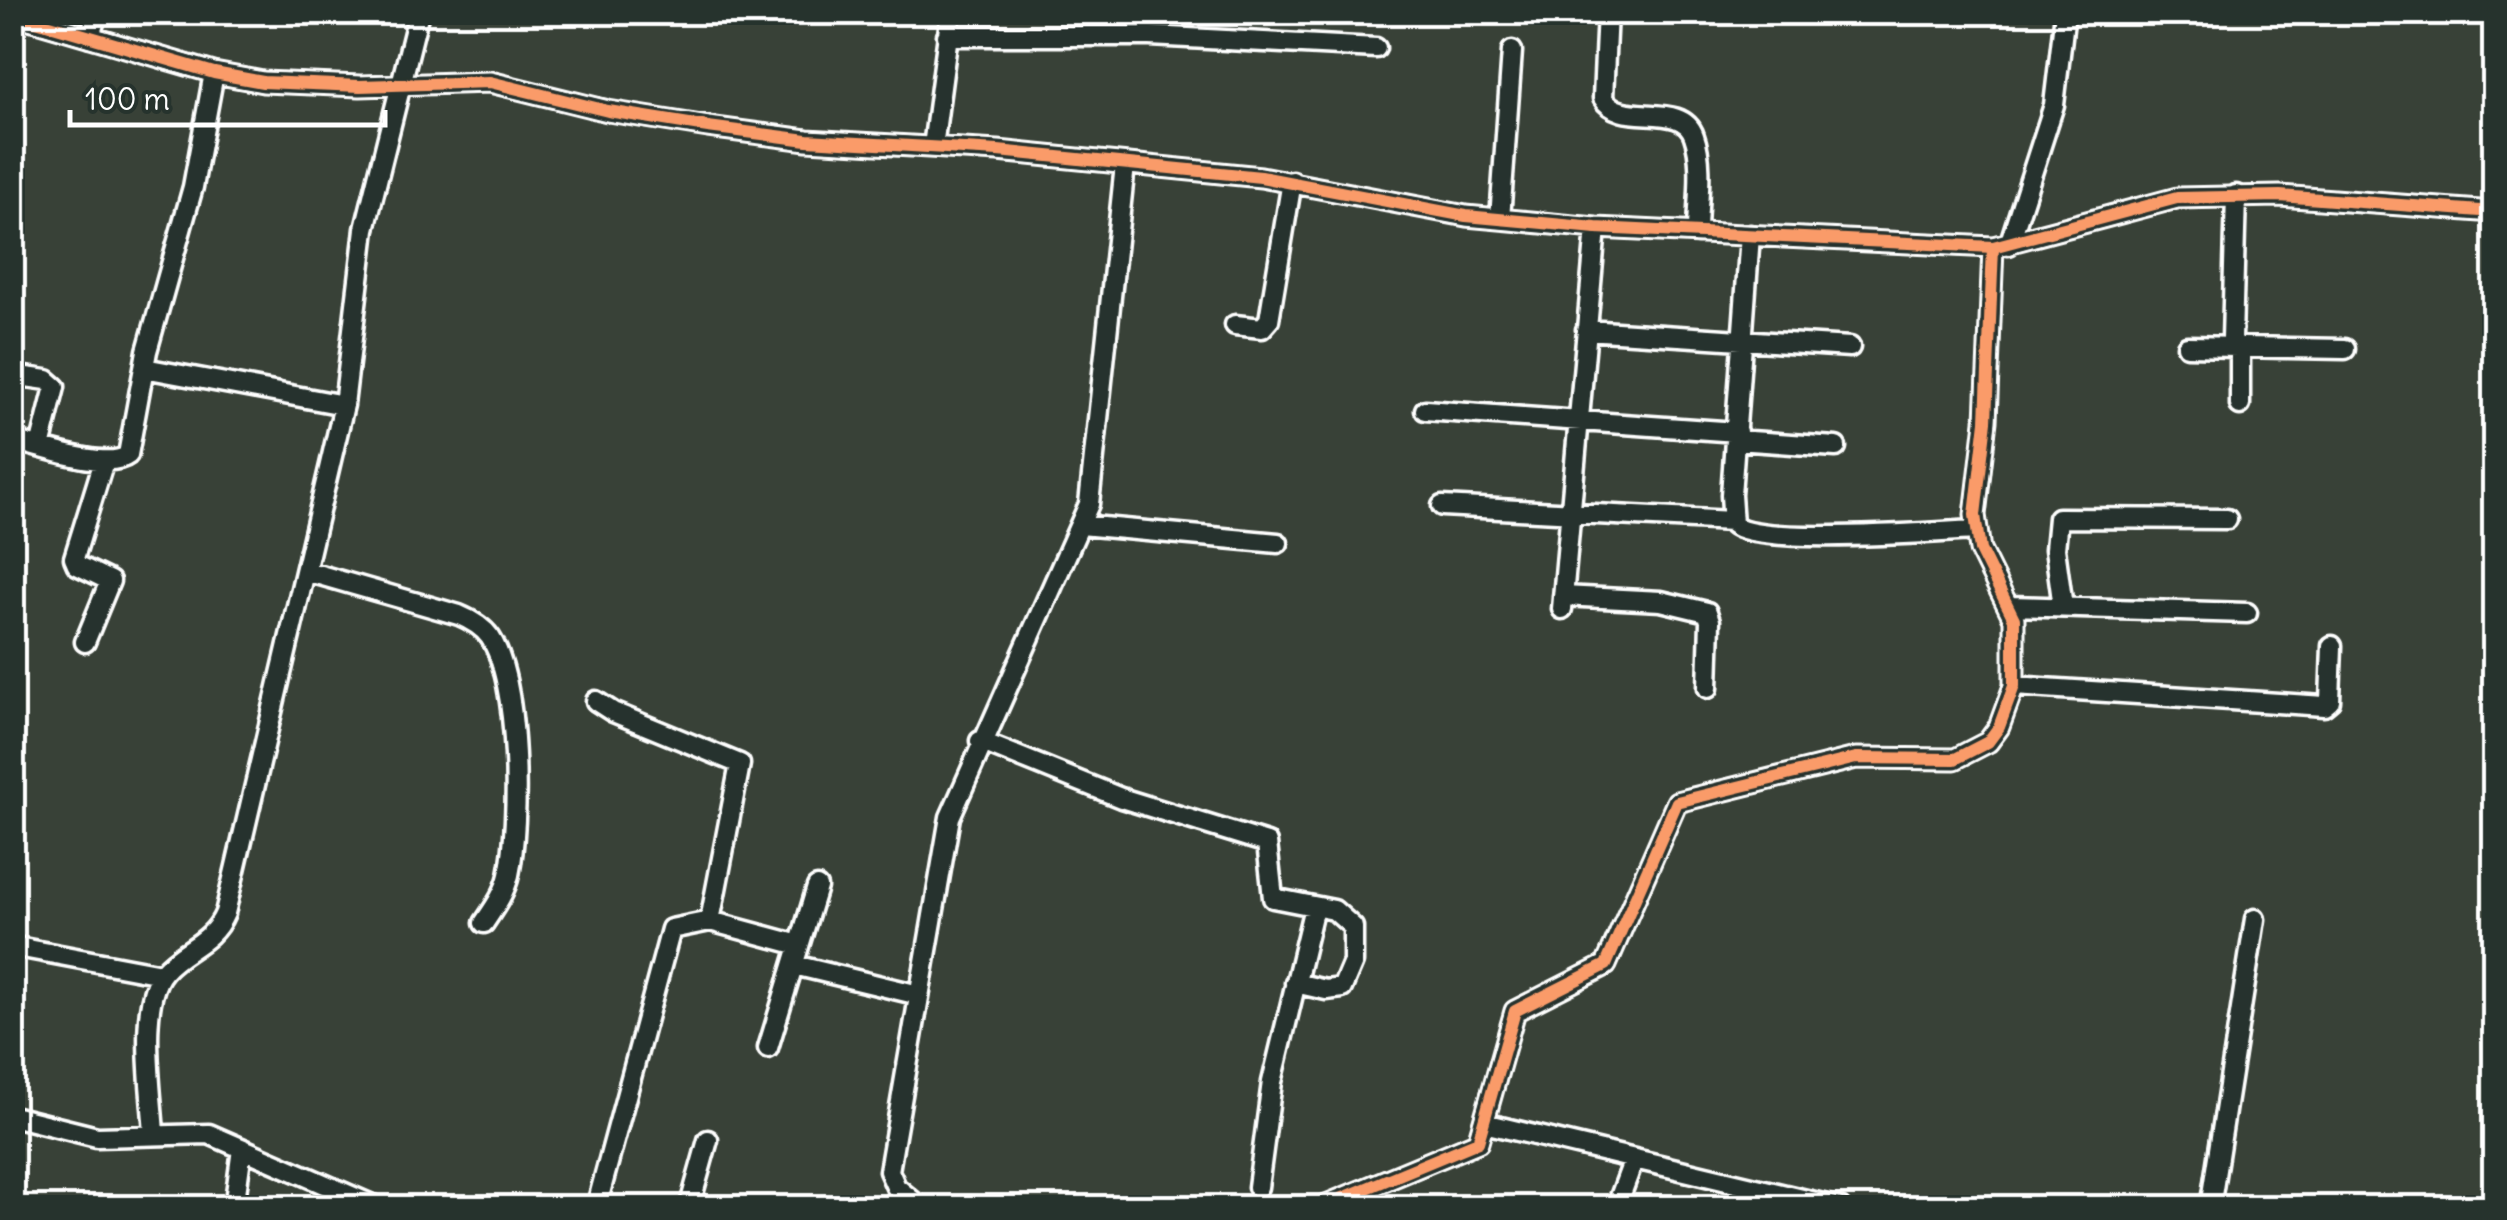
<svg xmlns="http://www.w3.org/2000/svg" width="2507" height="1220" viewBox="0 0 2507 1220" font-family="Delius,sans-serif">
<style>
.lines{fill:none;stroke-linecap:round;stroke-linejoin:round}
.minor-casing{stroke:#fff;stroke-width:25}
.minor{stroke:#26332d;stroke-width:18}
.cycleway-casing{stroke:#26332d;stroke-width:19}
.cycleway{stroke:#fa9b69;stroke-width:12}
</style>
<rect width="100%" height="100%" fill="#384137"/>
<filter id="ink" filterUnits="userSpaceOnUse"><feTurbulence type="fractalNoise" baseFrequency=".01" numOctaves="2"/><feDisplacementMap in="SourceGraphic" scale="20" xChannelSelector="R" yChannelSelector="G"/><feConvolveMatrix kernelMatrix="1 2 1 2 8 2 1 2 1" color-interpolation-filters="sRGB"/></filter>
<g filter="url(#ink)">
<g class="lines">
<defs>
<path id="minor" d="M1607 12 1603 98C1620 129 1682 99 1694 136 1704 164 1697 204 1697 233
M12 14 214 73 263 82 360 86 490 82 608 111 708 127 807 140 998 151 1261 177 1466 216 1596 228 1993 247 2177 198 2280 196 2494 212
M947 36H1150L1376 48
M90 37 97 12
M933 147 951 12
M2236 195 2232 339 2240 353V405
M1500 219 1512 51
M1750 235 1731 495 1733 524C1758 546 1934 532 1976 530
M2009 245 2054 105 2065 12
M1235 325 1262 328 1269 320 1292 181
M1586 330 1850 347
M2187 346 2345 349
M144 368 344 405
M12 375 47 380 55 387 40 447
M1425 410 1737 432
M12 440C38 446 108 471 128 455L147 351 193 187 214 73
M1736 440 1836 447
M1442 506 1732 521
M1081 525 1278 543
M306 571 459 615C471 620 482 626 490 637 520 682 520 822 509 875 505 893 494 908 484 923
M1563 596 1661 601 1707 612 1710 621 1708 688
M2011 606 2247 613
M2063 607 2055 549 2058 518 2227 519
M1562 609 1596 228
M85 642 110 581 77 565 74 558 104 461
M2014 686 2324 706 2330 701 2332 646
M596 701 613 712 740 764 710 921
M980 741 1121 798 1267 843 1273 898 1334 910 1353 927V962L1342 988 1326 990 1295 983
M12 946 161 974
M794 965 919 995
M768 1048 817 887
M12 1116 97 1137 209 1134 379 1208
M1484 1123 1840 1208
M154 1134C152 1094 137 1002 164 971 184 948 212 944 225 913L344 405 365 229 419 12
M1258 1187 1272 1082 1314 907
M234 1208 242 1149
M596 1208 671 929 710 921 799 945
M689 1208 708 1140
M921 1208 896 1187 889 1171 950 817 1089 504 1125 165
M1319 1208 1478 1142 1515 1011 1606 965 1677 802 1856 758 1955 759 1988 742 1999 727 2014 686V619L1980 550 1975 515 1986 421 1993 247
M1616 1208 1634 1159
M2210 1208 2255 919"/>
</defs>
<use href="#minor" class="minor-casing"/>
<use href="#minor" class="minor"/>
<defs>
<path id="cycleway" d="M12 14 214 73 263 82 360 86 490 82 608 111 708 127 807 140 998 151 1261 177 1466 216 1596 228 1993 247 2177 198 2280 196 2494 212
M1319 1208 1478 1142 1515 1011 1606 965 1677 802 1856 758 1955 759 1988 742 1999 727 2014 686V619L1980 550 1975 515 1986 421 1993 247"/>
</defs>
<use href="#cycleway" class="cycleway-casing"/>
<use href="#cycleway" class="cycleway"/>
</g>
</g>
<rect width="2507" height="1220" fill="none" stroke="#26332d" stroke-width="50"/>
<rect x="25" y="25" width="2457" height="1170" fill="none" stroke="#fff" stroke-width="4" filter="url(#ink)"/>
<path d="M70 110v15h315v-15" fill="none" stroke="#ffffff" stroke-width="5"/>
<text x="85" y="110" font-size="30" fill="#ffffff" stroke="#26332d" stroke-width="8" paint-order="stroke">100 m</text>
</svg>
